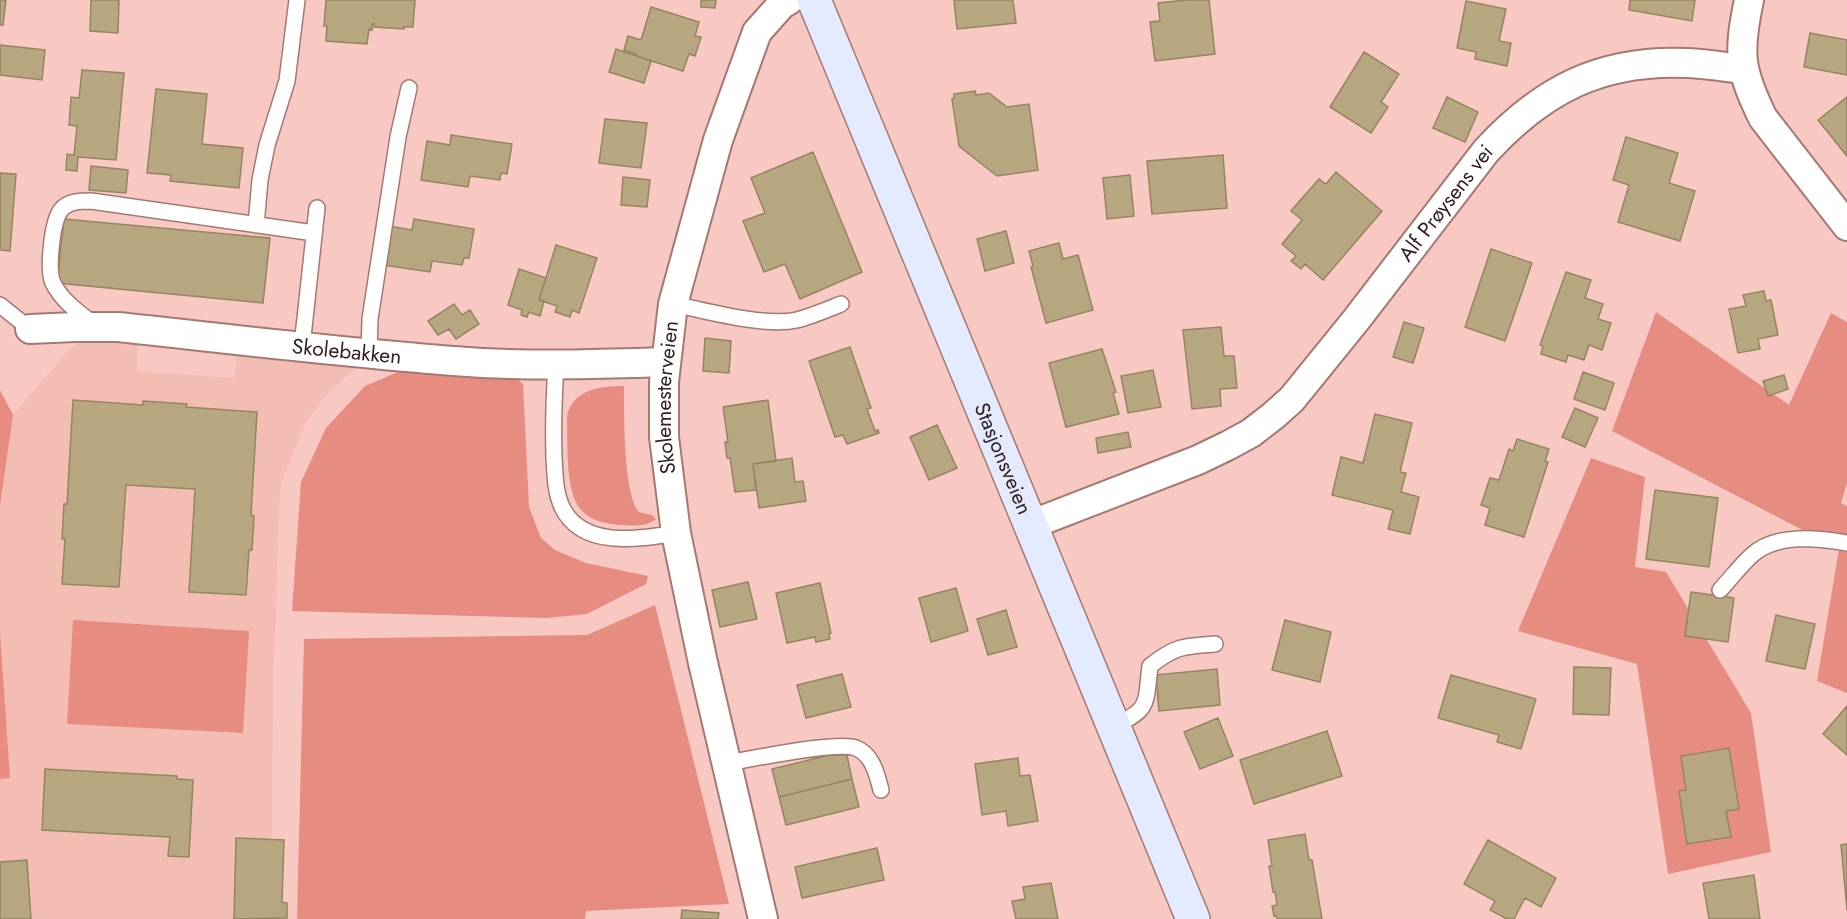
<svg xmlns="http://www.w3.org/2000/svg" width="1847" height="919" viewBox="0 0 1847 919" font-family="Jost,sans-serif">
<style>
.built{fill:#f4bdb4}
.green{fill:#e78c80}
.building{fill:#b7a781;stroke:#948560;stroke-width:1.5}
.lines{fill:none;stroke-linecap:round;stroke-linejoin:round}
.lane-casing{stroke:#a47972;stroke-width:18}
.street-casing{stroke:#a47972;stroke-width:32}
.secondary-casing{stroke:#a47972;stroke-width:36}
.lane{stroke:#fff;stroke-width:15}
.street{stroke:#fff;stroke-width:28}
.secondary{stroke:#e4ebfe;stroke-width:33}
.labels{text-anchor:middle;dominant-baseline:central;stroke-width:5;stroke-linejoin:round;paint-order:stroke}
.street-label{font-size:21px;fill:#311f1d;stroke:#fef4f3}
</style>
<rect width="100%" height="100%" fill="#f8c9c2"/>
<path class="built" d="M85 336H138L137 371 234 378 238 347 359 366 332 388 306 422 280 486 273 690 271 919H0V779L10 777 0 631V506L13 415 65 354Z"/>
<path class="green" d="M1656 312 1789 405 1831 313 1847 322V483L1841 503 1847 506V693L1817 681 1839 549 1612 431Z
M410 367 513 375 523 384 529 507 541 538 555 550 586 563 648 576 646 584 587 614 547 618 292 611 301 482 326 428 365 386Z
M624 386C624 411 623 495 639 512L652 515 656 519C647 527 631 526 620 525 606 524 592 521 582 511 564 493 568 439 567 416 573 389 601 386 624 386Z
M0 390 13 415 0 506Z
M1591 458 1645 477 1635 567 1666 572 1751 713 1771 852 1668 874 1637 664 1518 631Z
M655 605 729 904 586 911 585 919H297L304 639 587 635Z
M73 620 249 631 243 733 67 724Z
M0 631 10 778 0 779Z"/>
<path class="building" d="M0 0H6L3 25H0Z
M91 0H119L118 33 90 31Z
M326 0H415L413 27H404V29L374 27V24H372V30L369 29 367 44 326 41 327 26H324Z
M701 0H716L715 8 701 7Z
M954 0H1013L1016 23 957 29Z
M1186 0H1209L1215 54 1155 61 1150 22 1160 21 1158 3Z
M1630 0H1695L1692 21 1629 10Z
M1466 1 1506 9 1499 41 1511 43 1507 66 1475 59 1476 52 1457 48Z
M651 7 699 22 695 36 701 37 695 56 689 54 683 71 636 56V54L624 50 628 36 641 40Z
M1810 33 1847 40V75L1804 67Z
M0 45 45 50 42 80 0 75Z
M616 49 651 61 644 83 609 72Z
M1364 52 1399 74 1381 102 1388 107 1371 133 1330 107Z
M82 70 124 73 116 160 78 157 77 171 66 170 67 154 74 155 77 126 69 125 71 97 79 98Z
M156 89 207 94 202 144 243 148 239 188 170 181 171 175 147 173Z
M975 91 976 95 989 93 1007 107 1029 104 1038 170 997 176 959 146 952 99 954 98V94Z
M1447 97 1478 112 1465 142 1433 128Z
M1847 97V156L1818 120Z
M605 119 647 123 641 168 599 163Z
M451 135 512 144 507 174 501 173 500 180 470 176 468 187 421 180 427 141 450 145Z
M1626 137 1678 153 1669 183 1695 191 1680 241 1618 222 1629 185 1613 180Z
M813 152 862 272 800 299 785 264 764 272 743 221 765 213 751 178Z
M1223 155 1227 208 1152 214 1147 161Z
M91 166 128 170 126 193 89 190Z
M1336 172 1382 211 1323 280 1305 264 1301 269 1291 261 1296 256 1282 244 1302 220 1291 211 1319 179 1326 184Z
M0 173 16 174 10 251 0 250Z
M1130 175 1134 216 1107 219 1103 178Z
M623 177 650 180 647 207 621 205Z
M64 219 270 238 263 303 57 283Z
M414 219 474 229 469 258H464L462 265 432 261 430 272 384 265 389 226 412 230Z
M1006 231 1014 263 985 271 977 239Z
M1059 243 1063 259 1078 255 1093 310 1046 323 1031 267 1033 266 1029 251Z
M556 245 597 258 579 313 572 310 570 317 555 312 557 306 539 300Z
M1491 249 1532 263 1505 341 1465 327Z
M519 269 546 278 539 300 544 301 540 316 529 312 527 317 521 315 522 310 508 305Z
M1566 272 1591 280 1585 298 1603 304 1598 319 1611 323 1602 350 1589 345 1584 360 1568 355 1566 362 1541 354 1543 346 1540 345Z
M1764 291 1766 301 1771 300 1778 335 1758 339 1760 349 1738 353 1729 309 1746 306 1743 295Z
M454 304 462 315 470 310 479 324 456 339 449 329 438 335 428 321Z
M1404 322 1424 328 1413 363 1393 357Z
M1221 327 1224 356H1234L1237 388 1220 389 1221 406 1192 409 1183 330Z
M705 338 731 341 729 373 703 371Z
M850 347 871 408 867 409 875 431 878 430 879 433 847 444 843 435 835 437 809 361Z
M1102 349 1116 392 1113 393 1119 414 1066 427 1049 363Z
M1153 370 1161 407 1128 413 1121 376Z
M1583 372 1614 383 1605 410 1574 399Z
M1784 375 1788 389 1768 396 1763 381Z
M73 400 143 405V401L187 404 186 407 257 412 251 515 254 516 252 550H249L246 595 189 592 195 489 126 485 119 587 62 584 65 539H62L64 504H67Z
M768 400 776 461 753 464 756 490 735 492 730 458H727L725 442H728L723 407Z
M1575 408 1598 418 1585 447 1562 437Z
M1375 414 1412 423 1400 472 1406 473 1401 492 1419 497 1410 534 1388 529 1393 510 1332 495 1341 457 1363 463Z
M937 425 957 468 929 480 910 437Z
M1128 432 1131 447 1098 453 1096 438Z
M1517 439 1549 449 1545 461 1548 462 1524 537 1485 525 1490 508 1481 505 1490 478 1499 480 1509 449 1513 451Z
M792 458 795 482 803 481 806 501 759 508 753 464Z
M1655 490 1718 498 1709 567 1646 559Z
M748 582 757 619 720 627 712 590Z
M820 583 831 633 829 634 830 639 816 642 815 637 787 643 776 593Z
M956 588 968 631 931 642 919 598Z
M1691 592 1734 598 1728 642 1685 636Z
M1006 610 1017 647 988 655 977 619Z
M1776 615 1815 624 1805 669 1766 661Z
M1285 620 1331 632 1320 682 1272 670Z
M1574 667 1611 668 1609 715 1573 714Z
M1217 669 1220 705 1159 711 1156 675Z
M842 674 851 707 806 718 797 685Z
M1451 675 1536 699 1521 749 1497 742 1499 735 1438 718Z
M1847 706V755L1823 734Z
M1218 718 1233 756 1200 769 1184 732Z
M1327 731 1342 776 1254 804 1240 760Z
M1729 748 1739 809 1726 811 1731 837 1687 844 1679 791 1686 790 1681 756Z
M846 751 852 779 779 797 772 769Z
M1018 758 1020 776 1030 775 1038 821 1008 826 1006 811 982 815 975 764Z
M45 769 177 776V779L193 780 189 857 168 856 170 837 42 830Z
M852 779 859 807 786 825 779 797Z
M1305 834 1309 860H1312L1322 919H1277L1276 916H1274L1272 906 1277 905 1275 892H1273L1269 866H1272L1268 840Z
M236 838 284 840 282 902 287 903V918L234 919Z
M1488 840 1556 878 1541 907 1525 898 1514 919H1507L1490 910 1495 901 1464 884Z
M1847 844V910L1841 845Z
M877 848 884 880 802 898 795 867Z
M27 860 31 919H0V862Z
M1754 875 1760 919H1709L1703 883Z
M1051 883 1058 919H1016L1012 901 1025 899 1023 887Z
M682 910 719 913 718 919H681Z"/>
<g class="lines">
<defs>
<path id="lane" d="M256 225 260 180 267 145 287 81 297 0
M673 304C708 311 763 327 797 320 812 316 826 310 841 304
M0 305 30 329
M95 325C79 313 62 301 53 283 47 270 52 221 61 210 68 201 81 201 91 201L314 233
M302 346 317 208
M369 353 370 319 398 137 409 88
M556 364C554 396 553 426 554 457 555 474 555 492 562 507 582 549 639 539 676 533
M1720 590C1731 578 1741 565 1752 555 1777 533 1818 538 1847 543
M1113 727C1151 708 1145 705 1150 666 1175 646 1184 646 1215 644
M727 763C753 759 835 741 856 748 873 755 877 775 881 790"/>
<g id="street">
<path d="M1749 0C1738 53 1739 69 1763 118L1847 226"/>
<path id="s1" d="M30 329 75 327H118C240 340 361 355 482 363 543 366 605 364 665 362"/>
<path id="s2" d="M1030 525 1198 460 1229 445 1251 433 1273 416 1292 399 1356 320 1486 151C1543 89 1602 59 1688 63 1707 64 1725 67 1743 69"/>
<path id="s3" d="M763 919 703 663 676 533 664 437V382L673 304 718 140 757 32 782 4 789 0"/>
</g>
<g id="secondary">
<path id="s4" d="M814 0 1193 919"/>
</g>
</defs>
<use href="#lane" class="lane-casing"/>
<use href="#street" class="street-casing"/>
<use href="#secondary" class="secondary-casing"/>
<use href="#lane" class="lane"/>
<use href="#street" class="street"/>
<use href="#secondary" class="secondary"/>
</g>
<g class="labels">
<g class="street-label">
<text stroke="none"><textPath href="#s2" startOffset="542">Alf Prøysens vei</textPath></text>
<text stroke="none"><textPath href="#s1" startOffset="318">Skolebakken</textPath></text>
<text stroke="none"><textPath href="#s3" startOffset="532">Skolemesterveien</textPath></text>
<text stroke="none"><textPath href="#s4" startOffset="496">Stasjonsveien</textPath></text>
</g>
</g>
</svg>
